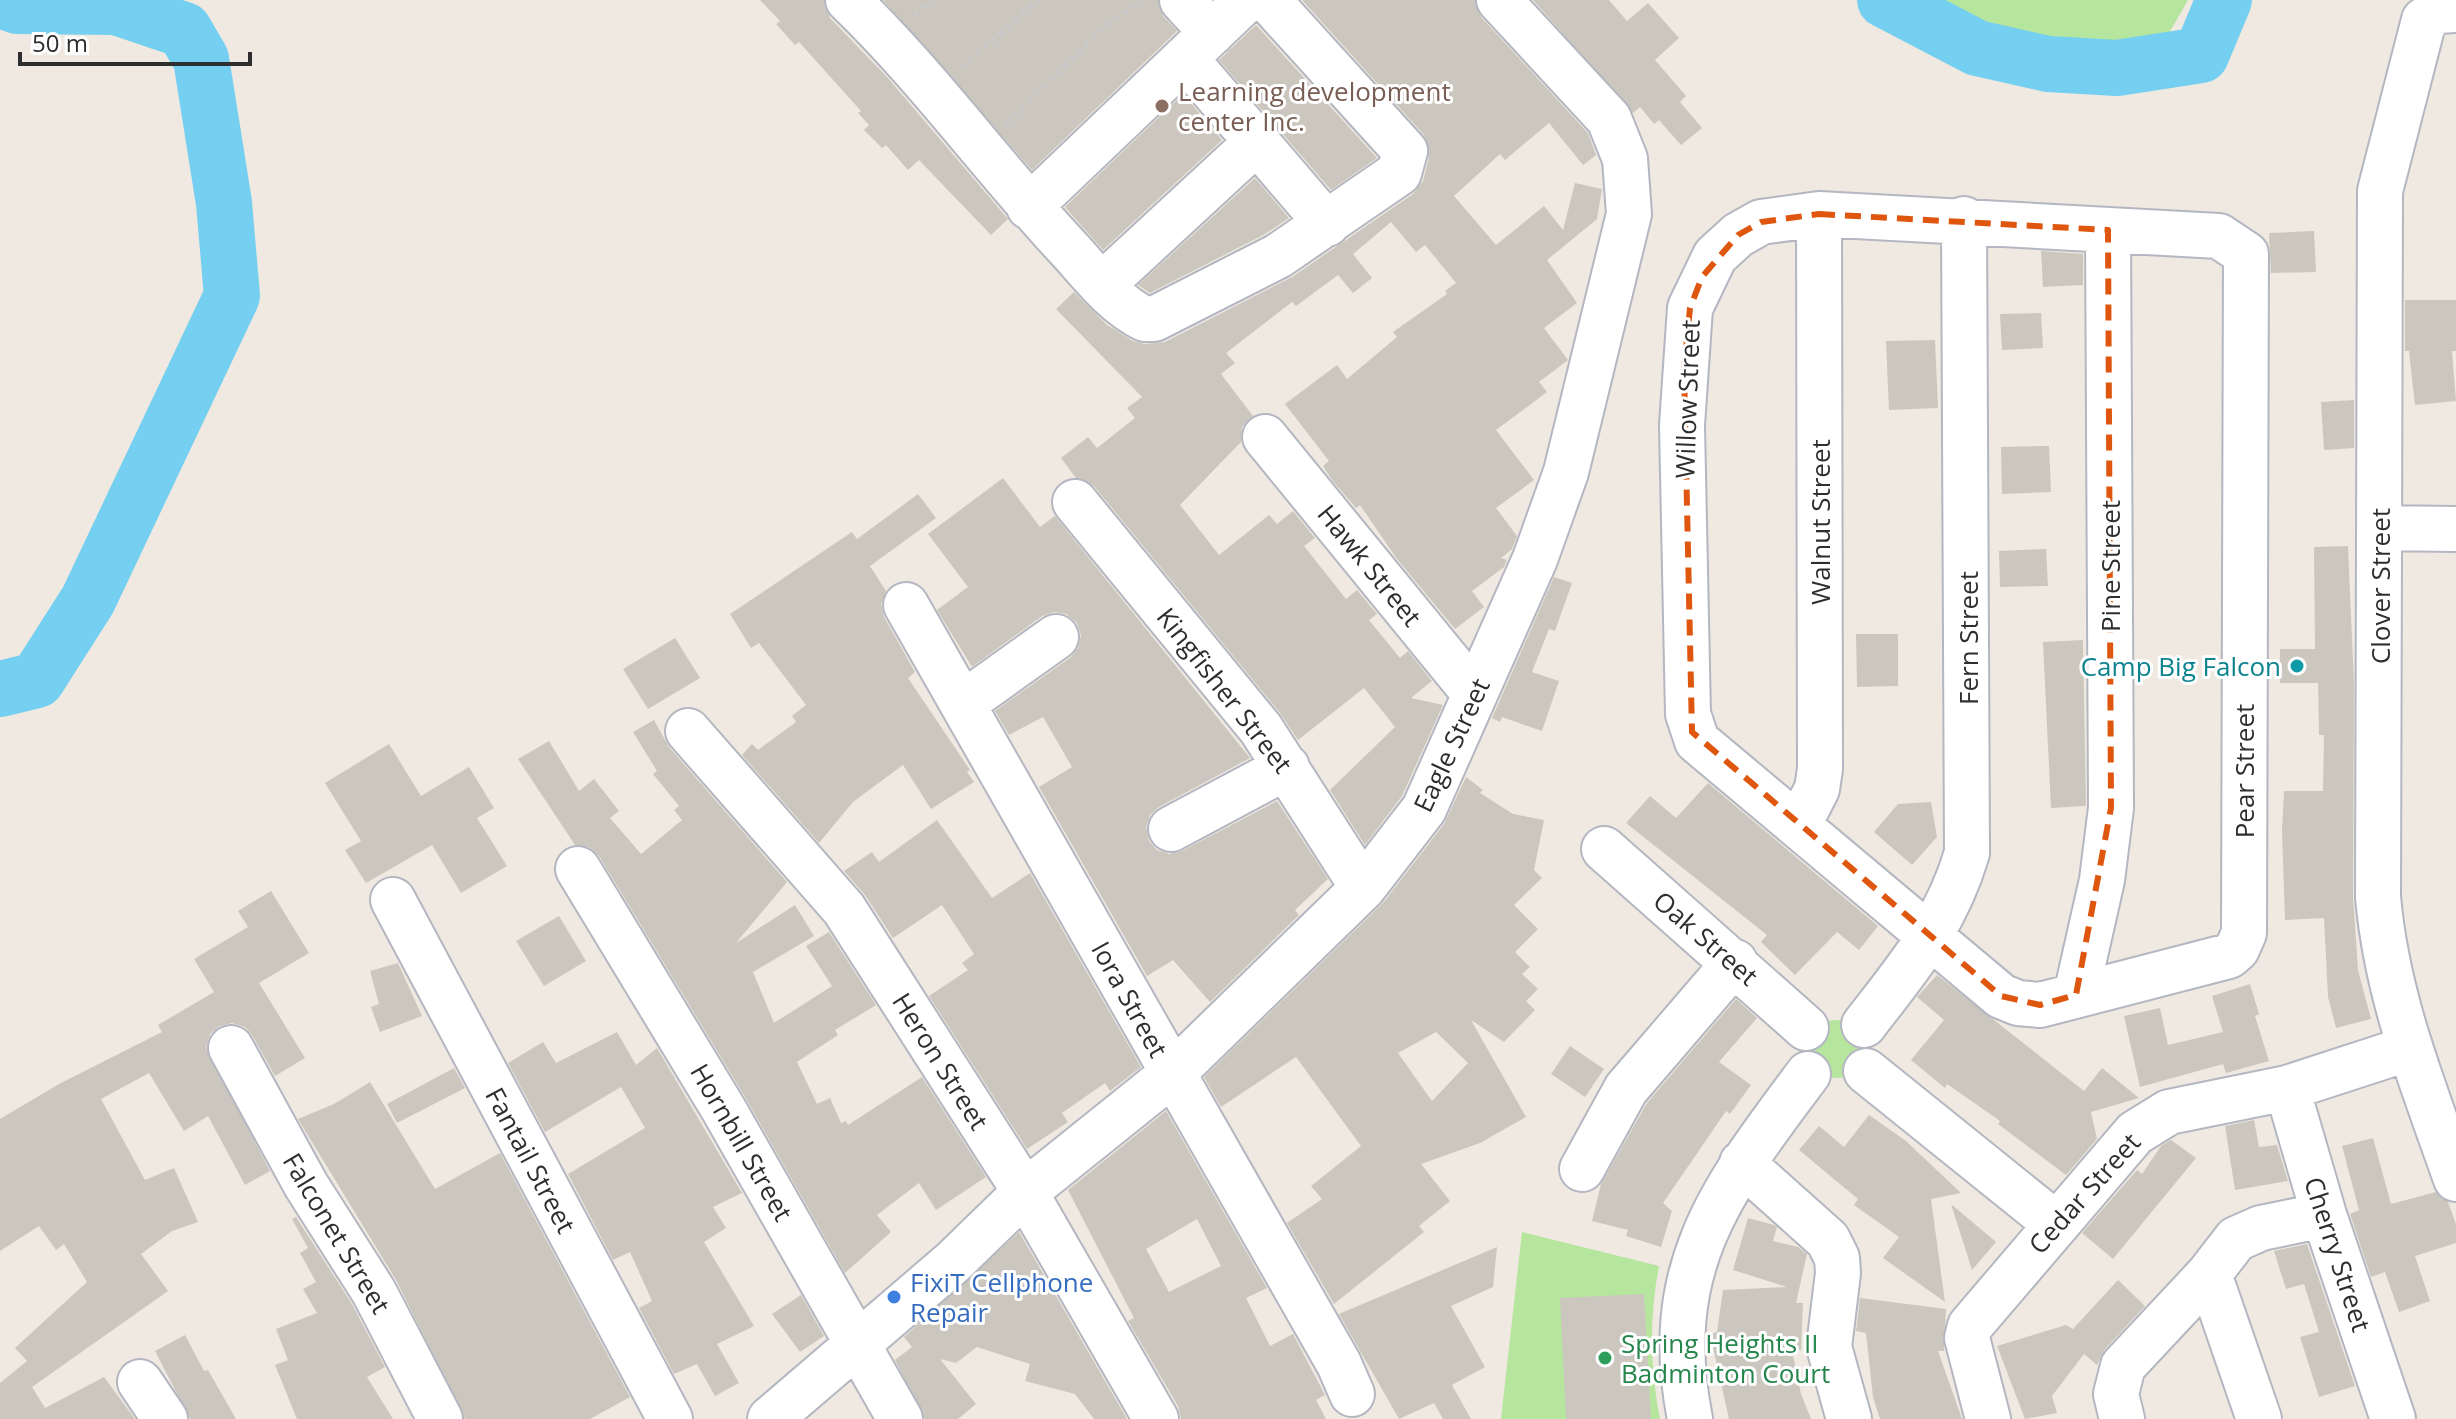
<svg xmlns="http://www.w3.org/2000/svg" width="2456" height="1419" viewBox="0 0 2456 1419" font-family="'Open Sans',sans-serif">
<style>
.green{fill:#b6e59e}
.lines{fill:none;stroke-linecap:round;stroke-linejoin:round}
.river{stroke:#75cff0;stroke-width:56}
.building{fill:#cbc7bf;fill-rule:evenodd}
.minor-casing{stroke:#b4b7c1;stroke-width:48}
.path{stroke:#c9c9c9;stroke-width:5;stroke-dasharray:6 4;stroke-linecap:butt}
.minor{stroke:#fff;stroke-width:44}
.marked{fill:none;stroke:#df570e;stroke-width:6;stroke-dasharray:16 10;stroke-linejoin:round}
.education-dot{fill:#8d6e63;stroke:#fff;stroke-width:3}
.culture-dot{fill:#0f9aa8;stroke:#fff;stroke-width:3}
.shop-dot{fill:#3f7fe0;stroke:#fff;stroke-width:3}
.leisure-dot{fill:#2e9e5b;stroke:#fff;stroke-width:3}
.labels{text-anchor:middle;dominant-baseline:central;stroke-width:6;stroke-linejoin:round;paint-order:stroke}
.education-label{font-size:26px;fill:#785e54;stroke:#fff;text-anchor:start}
.street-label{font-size:26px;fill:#2e2e2e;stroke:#fff}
.culture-label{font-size:26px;fill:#0d838f;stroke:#fff;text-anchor:end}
.shop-label{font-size:26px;fill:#366cbe;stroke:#fff;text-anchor:start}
.leisure-label{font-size:26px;fill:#27864d;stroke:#fff;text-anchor:start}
</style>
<rect width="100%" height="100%" fill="#efe9e1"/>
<path class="green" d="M1907 0H2188L2168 35 2108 50 2049 53Z
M1807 1049a29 29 0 1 1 58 0a29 29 0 1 1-58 0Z
M1522 1232 1659 1266C1649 1319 1650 1366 1660 1419H1501Z"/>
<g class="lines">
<path class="river" d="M1885 0 1977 48 2048 64 2117 68 2201 55 2224 0
M0 689 37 680 88 600 232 296 224 203 201 59 184 30 116 7 17 6 1 0"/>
</g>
<path class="building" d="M760 0H824L830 18 887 77 1008 219 991 235 919 160 908 170 886 145 882 148 864 130 869 125 858 113 861 111 799 42 795 45 776 24 780 21Z
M883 0H1158L1163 16 1177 31 1032 170Z
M1302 0H1475L1481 17 1588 133 1596 155 1583 165 1549 123 1505 160 1500 154 1454 196 1496 245 1544 206 1563 230 1575 183 1602 189 1597 219 1547 260 1577 303 1544 328 1568 360 1539 382 1547 392 1496 430 1534 480 1496 508 1517 536 1512 549 1501 558 1507 560 1504 567 1472 591 1484 607 1455 629 1397 559 1360 505 1356 508 1332 480 1323 466 1329 461 1285 404 1337 365 1347 379 1397 337 1393 332 1447 294 1445 291 1456 283 1425 245 1416 252 1391 222 1353 254 1372 278 1353 293 1338 275 1296 306 1292 302 1226 353 1235 363 1221 374 1253 416 1242 427 1241 442 1180 505 1219 555 1269 515 1277 524 1293 511 1315 538 1304 546 1346 599 1357 590 1377 614 1369 620 1400 658 1408 651 1432 681 1411 698 1443 705 1402 796 1365 845 1330 790 1395 727 1364 688 1298 740 1280 713 1094 486 1076 478 1061 458 1088 437 1097 448 1135 418 1127 408 1142 397 1056 309 1074 292 1107 325 1133 341 1145 344 1165 342 1292 277 1413 194 1423 181 1429 157 1424 135Z
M1533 0H1609L1627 21 1648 3 1679 38 1655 60 1686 96 1680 102 1702 128 1681 145 1659 120 1654 124 1640 107 1633 113Z
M1256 25 1377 158 1331 190 1219 60Z
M1183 94 1222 140 1103 250 1065 207Z
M1255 178 1289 218 1265 234 1150 293 1138 285Z
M2314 231 2316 272 2271 273 2269 233Z
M2041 251 2083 254V285L2043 287Z
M2405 300H2456V351H2452L2456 401 2415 405 2409 351H2405Z
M2041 313 2043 348 2002 350 2000 314Z
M1935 340 1938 408 1889 410 1886 341Z
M2354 400V448L2324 450 2321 402Z
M2049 446 2051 492 2002 494 2001 447Z
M1003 478 1040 527 1055 516 1250 758 1159 807 1150 815 1146 827 1149 841 1157 850 1169 854 1182 851 1277 801 1328 879 1295 910 1299 915 1210 1002 1173 960 1147 976 1039 787 1072 767 1043 717 1009 735 995 711 1071 657 1078 648 1081 635 1077 623 1066 614 1054 612 1042 616 972 667 937 610 968 587 928 534Z
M918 494 936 518 870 566 886 591 881 604 884 617 915 672 908 678 970 770 967 772 974 782 931 809 903 765 853 802 819 843 742 755 752 744 758 750 796 722 792 716 806 705 759 643 751 648 730 614 852 532 857 539Z
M2348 546 2354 685 2353 897 2358 970 2371 1019 2336 1028 2328 997 2324 918 2285 920 2282 830 2284 791H2323L2324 735H2319L2318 683H2280V649H2315L2314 547Z
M2046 549 2048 586 2000 587 1999 551Z
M1554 577 1572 583 1555 631 1549 629 1532 672 1559 681 1542 731 1502 717 1500 722 1492 718Z
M1856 634H1898V686L1857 687Z
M675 638 700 678 648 709 623 669Z
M2083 640 2086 806 2051 808 2043 642Z
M654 720 669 747 787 882 736 943 795 905 814 936 753 972 774 1023 832 986 806 946 829 932 876 1005 835 1030 838 1035 797 1062 817 1104 830 1098 841 1123 846 1121 848 1125 922 1077 986 1177 936 1210 919 1183 877 1215 891 1232 845 1273 745 1097 599 856 589 847 575 845 518 759 549 741 579 791 594 779 619 811 610 818 641 854 682 820 674 810 679 806 653 774 657 771 633 732Z
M389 744 421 796 469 767 494 808 477 818 507 866 461 893 432 845 366 883 345 850 361 841 325 783Z
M1466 777 1483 790 1480 793 1513 814 1544 820 1534 870 1542 878 1514 905 1538 929 1515 952 1530 967 1522 974 1538 989 1526 1001 1535 1010 1504 1042 1471 1020 1526 1117 1480 1143 1421 1164 1450 1201 1419 1226 1424 1232 1334 1304 1287 1223 1322 1199 1311 1186 1361 1146 1296 1057 1221 1107 1204 1077 1383 903 1444 824ZM1436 1032 1468 1063 1432 1101 1398 1053Z
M1708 783 1878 926 1859 950 1837 932 1795 975 1761 942 1767 935 1626 823 1650 796 1676 818Z
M1931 802 1937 837 1912 865 1874 832 1898 804Z
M937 820 992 898 1030 873 1141 1067 1110 1091 1105 1083 1062 1113 1068 1122 1027 1149 929 996 968 970 962 963 974 954 942 905 893 938 865 895 844 871 872 852 879 862Z
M271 891 309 953 259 983 305 1058 275 1076 252 1035 245 1027 232 1023 220 1026 210 1034 206 1048 270 1171 245 1185 208 1116 184 1131 149 1073 101 1099 145 1180 174 1168 198 1222 172 1231 141 1254 168 1291 32 1387 45 1408 104 1377 135 1419H0V1383L27 1361 15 1348 87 1282 64 1244 56 1250 39 1226 0 1251V1119L59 1084 162 1032 158 1025 214 992 194 959 248 927 238 911Z
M559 916 586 961 544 986 516 941Z
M398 963 422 1016 380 1032 371 1007 379 1004 370 971Z
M1937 975 2084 1091 2102 1068 2139 1098 2091 1112 2097 1139 2066 1175 1998 1124 2000 1121 1947 1084 1945 1088 1911 1060 1944 1020 1917 997Z
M2250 984 2259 1014 2255 1016 2269 1061 2226 1073 2223 1064 2140 1087 2124 1016 2160 1008 2168 1045 2223 1032 2212 996Z
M1736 999 1757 1018 1719 1062 1751 1085 1730 1114 1726 1111 1663 1203 1672 1211 1661 1247 1626 1236 1628 1230 1592 1221 1601 1184 1647 1103Z
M617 1032 636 1065 657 1048 742 1193 713 1207 726 1228 704 1242 754 1326 717 1344 739 1383 715 1396 697 1364 674 1374 639 1308 652 1301 630 1252 613 1260 568 1174 645 1128 621 1087 545 1132 508 1063 543 1042 556 1063Z
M1570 1046 1604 1069 1585 1097 1551 1074Z
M454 1068 465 1088 397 1123 387 1104Z
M370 1082 435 1189 500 1153 630 1397 590 1419H465L396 1280 298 1119 334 1104Z
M1166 1111 1267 1288 1246 1298 1270 1346 1293 1334 1325 1395 1316 1400 1326 1419H1181L1178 1406 1128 1321 1134 1318 1068 1190ZM1197 1219 1221 1266 1169 1292 1146 1249Z
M1869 1115 1906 1141 1961 1193 1931 1199 1945 1302 1883 1258 1899 1237 1854 1205 1858 1199 1799 1150 1819 1126 1844 1147Z
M2254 1120 2259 1147 2277 1145 2288 1181 2235 1190 2225 1126Z
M2373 1138 2391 1204 2436 1192 2448 1202 2456 1224V1243L2415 1256 2430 1301 2399 1312 2385 1272 2371 1277 2350 1214 2359 1210 2342 1146Z
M2171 1140 2196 1158 2113 1259 2082 1233 2137 1170 2142 1174 2161 1146Z
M1951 1204 1996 1242 1972 1270Z
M296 1217 352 1304 385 1367 367 1377 393 1419H297L275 1365 288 1360 276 1329 317 1313 303 1289 316 1282 300 1253 308 1248 292 1219Z
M1748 1218 1774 1225 1777 1227 1773 1241 1798 1247 1807 1254 1796 1303H1803L1801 1350H1792L1801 1394 1811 1419H1729L1710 1334 1717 1332 1723 1290 1787 1287 1733 1270Z
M1019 1232 1127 1419H1094L1075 1394 1025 1381 1030 1364 977 1347 956 1363 940 1359 976 1404 958 1419H925L895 1360 912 1347 904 1337Z
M2307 1244 2355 1386 2319 1397 2300 1337 2319 1332 2304 1284 2286 1289 2274 1251Z
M1497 1247 1493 1287 1451 1306 1485 1367 1452 1385 1471 1419H1443L1434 1403 1399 1419 1339 1314Z
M2118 1280 2145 1306 2105 1349 2097 1365 2084 1354 2052 1396 2057 1413 2025 1419 1997 1346 2066 1325 2073 1329Z
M1644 1294 1651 1419H1566L1560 1298Z
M801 1295 824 1336 800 1352 772 1314Z
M1860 1298 1946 1309 1944 1351H1938L1962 1419H1880L1873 1397 1866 1333 1856 1331Z
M185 1335 204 1371 208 1370 236 1419H190L155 1351Z"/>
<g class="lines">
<defs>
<path id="minor" d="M848 0C928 77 993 168 1069 249 1091 273 1115 305 1145 319H1154L1278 256 1399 173 1405 151 1268 0
M1182 0 1212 33
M2456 10 2438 11 2424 20 2380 191 2378 897C2387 998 2423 1085 2456 1179
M1185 58 1327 224
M1029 207 1246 0
M1819 214 2219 236 2246 254 2244 933 2237 949 2229 956 2040 1005 2018 1003 2001 996 1697 741 1688 714 1682 425 1690 308 1715 256 1738 235 1761 222Z
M1102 285 1258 141
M1265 437 1475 694
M1075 502 1261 729 1363 888
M2381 528 2456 529
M906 605 1339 1364 1352 1394
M965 702 1056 637
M688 731 844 909 1025 1192 1156 1419
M1798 826 1817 789 1820 769 1819 214
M1171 829 1287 767
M1604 849 1806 1028
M578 869 724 1110 900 1419
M393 900 670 1419
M2076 995 2102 880 2111 808 2108 230
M1864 1025C1908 968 1946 924 1967 853L1964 219
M231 1048 306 1185 374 1292 440 1419
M1866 1071 2056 1224
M2287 1088 2324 1215 2393 1419
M1742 1163 1828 1240 1837 1258 1838 1273 1829 1347 1849 1419
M1582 1169 1626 1089 1735 962
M2209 1274 2259 1419
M140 1382 165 1419
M770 1419 953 1262 1025 1192 1172 1074 1363 888 1424 809 1535 559 1566 472 1629 214 1625 159 1609 119 1499 0
M1690 1419C1660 1267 1722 1189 1808 1074
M1988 1419 1967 1338 1970 1326 2135 1133 2169 1112 2287 1088 2410 1048
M2122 1419 2116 1394 2123 1366 2209 1274 2236 1239 2261 1228 2324 1215"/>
</defs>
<use href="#minor" class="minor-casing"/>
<path class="path" d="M914 15 931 0
M961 68 1038 0
M1006 123 1101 30 1141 0"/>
<use href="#minor" class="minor"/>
</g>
<path class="marked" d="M1819 214 2108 230 2111 808 2076 995 2040 1005 2001 996 1692 732 1684 370 1690 308 1702 277 1738 235 1761 222Z"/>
<circle class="education-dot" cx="1162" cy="106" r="8"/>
<circle class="culture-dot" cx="2297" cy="666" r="8"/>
<circle class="shop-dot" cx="894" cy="1297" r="8"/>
<circle class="leisure-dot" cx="1605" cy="1358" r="8"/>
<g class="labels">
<g class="education-label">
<text x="1178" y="91">Learning development<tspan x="1178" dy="30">center Inc.</tspan></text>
</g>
<g class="street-label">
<text transform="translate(1687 399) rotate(-88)">Willow Street</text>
<text transform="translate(1820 522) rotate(-90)">Walnut Street</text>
<text transform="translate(1370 565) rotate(51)">Hawk Street</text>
<text transform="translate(2110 566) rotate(-90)">Pine Street</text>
<text transform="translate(2380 586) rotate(-90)">Clover Street</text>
<text transform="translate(1968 638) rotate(-90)">Fern Street</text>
<text transform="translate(1225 690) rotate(52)">Kingfisher Street</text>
<text transform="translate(1451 745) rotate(-65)">Eagle Street</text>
<text transform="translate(2244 771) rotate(-90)">Pear Street</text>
<text transform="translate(1706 938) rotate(41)">Oak Street</text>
<text transform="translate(1130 999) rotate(61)">Iora Street</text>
<text transform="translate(941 1061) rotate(58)">Heron Street</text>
<text transform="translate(742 1142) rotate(60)">Hornbill Street</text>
<text transform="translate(531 1160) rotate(62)">Fantail Street</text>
<text transform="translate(2084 1193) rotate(-48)">Cedar Street</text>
<text transform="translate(337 1233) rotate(59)">Falconet Street</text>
<text transform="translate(2338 1254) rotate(72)">Cherry Street</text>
</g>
<g class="culture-label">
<text x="2281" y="666">Camp Big Falcon</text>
</g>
<g class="shop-label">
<text x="910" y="1282">FixiT Cellphone<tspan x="910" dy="30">Repair</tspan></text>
</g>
<g class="leisure-label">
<text x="1621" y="1343">Spring Heights II<tspan x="1621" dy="30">Badminton Court</tspan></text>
</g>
</g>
<path d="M20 52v12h230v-12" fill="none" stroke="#2e2e2e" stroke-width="4"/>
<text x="32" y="52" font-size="24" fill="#2e2e2e" stroke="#ffffff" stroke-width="6" paint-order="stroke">50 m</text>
</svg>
